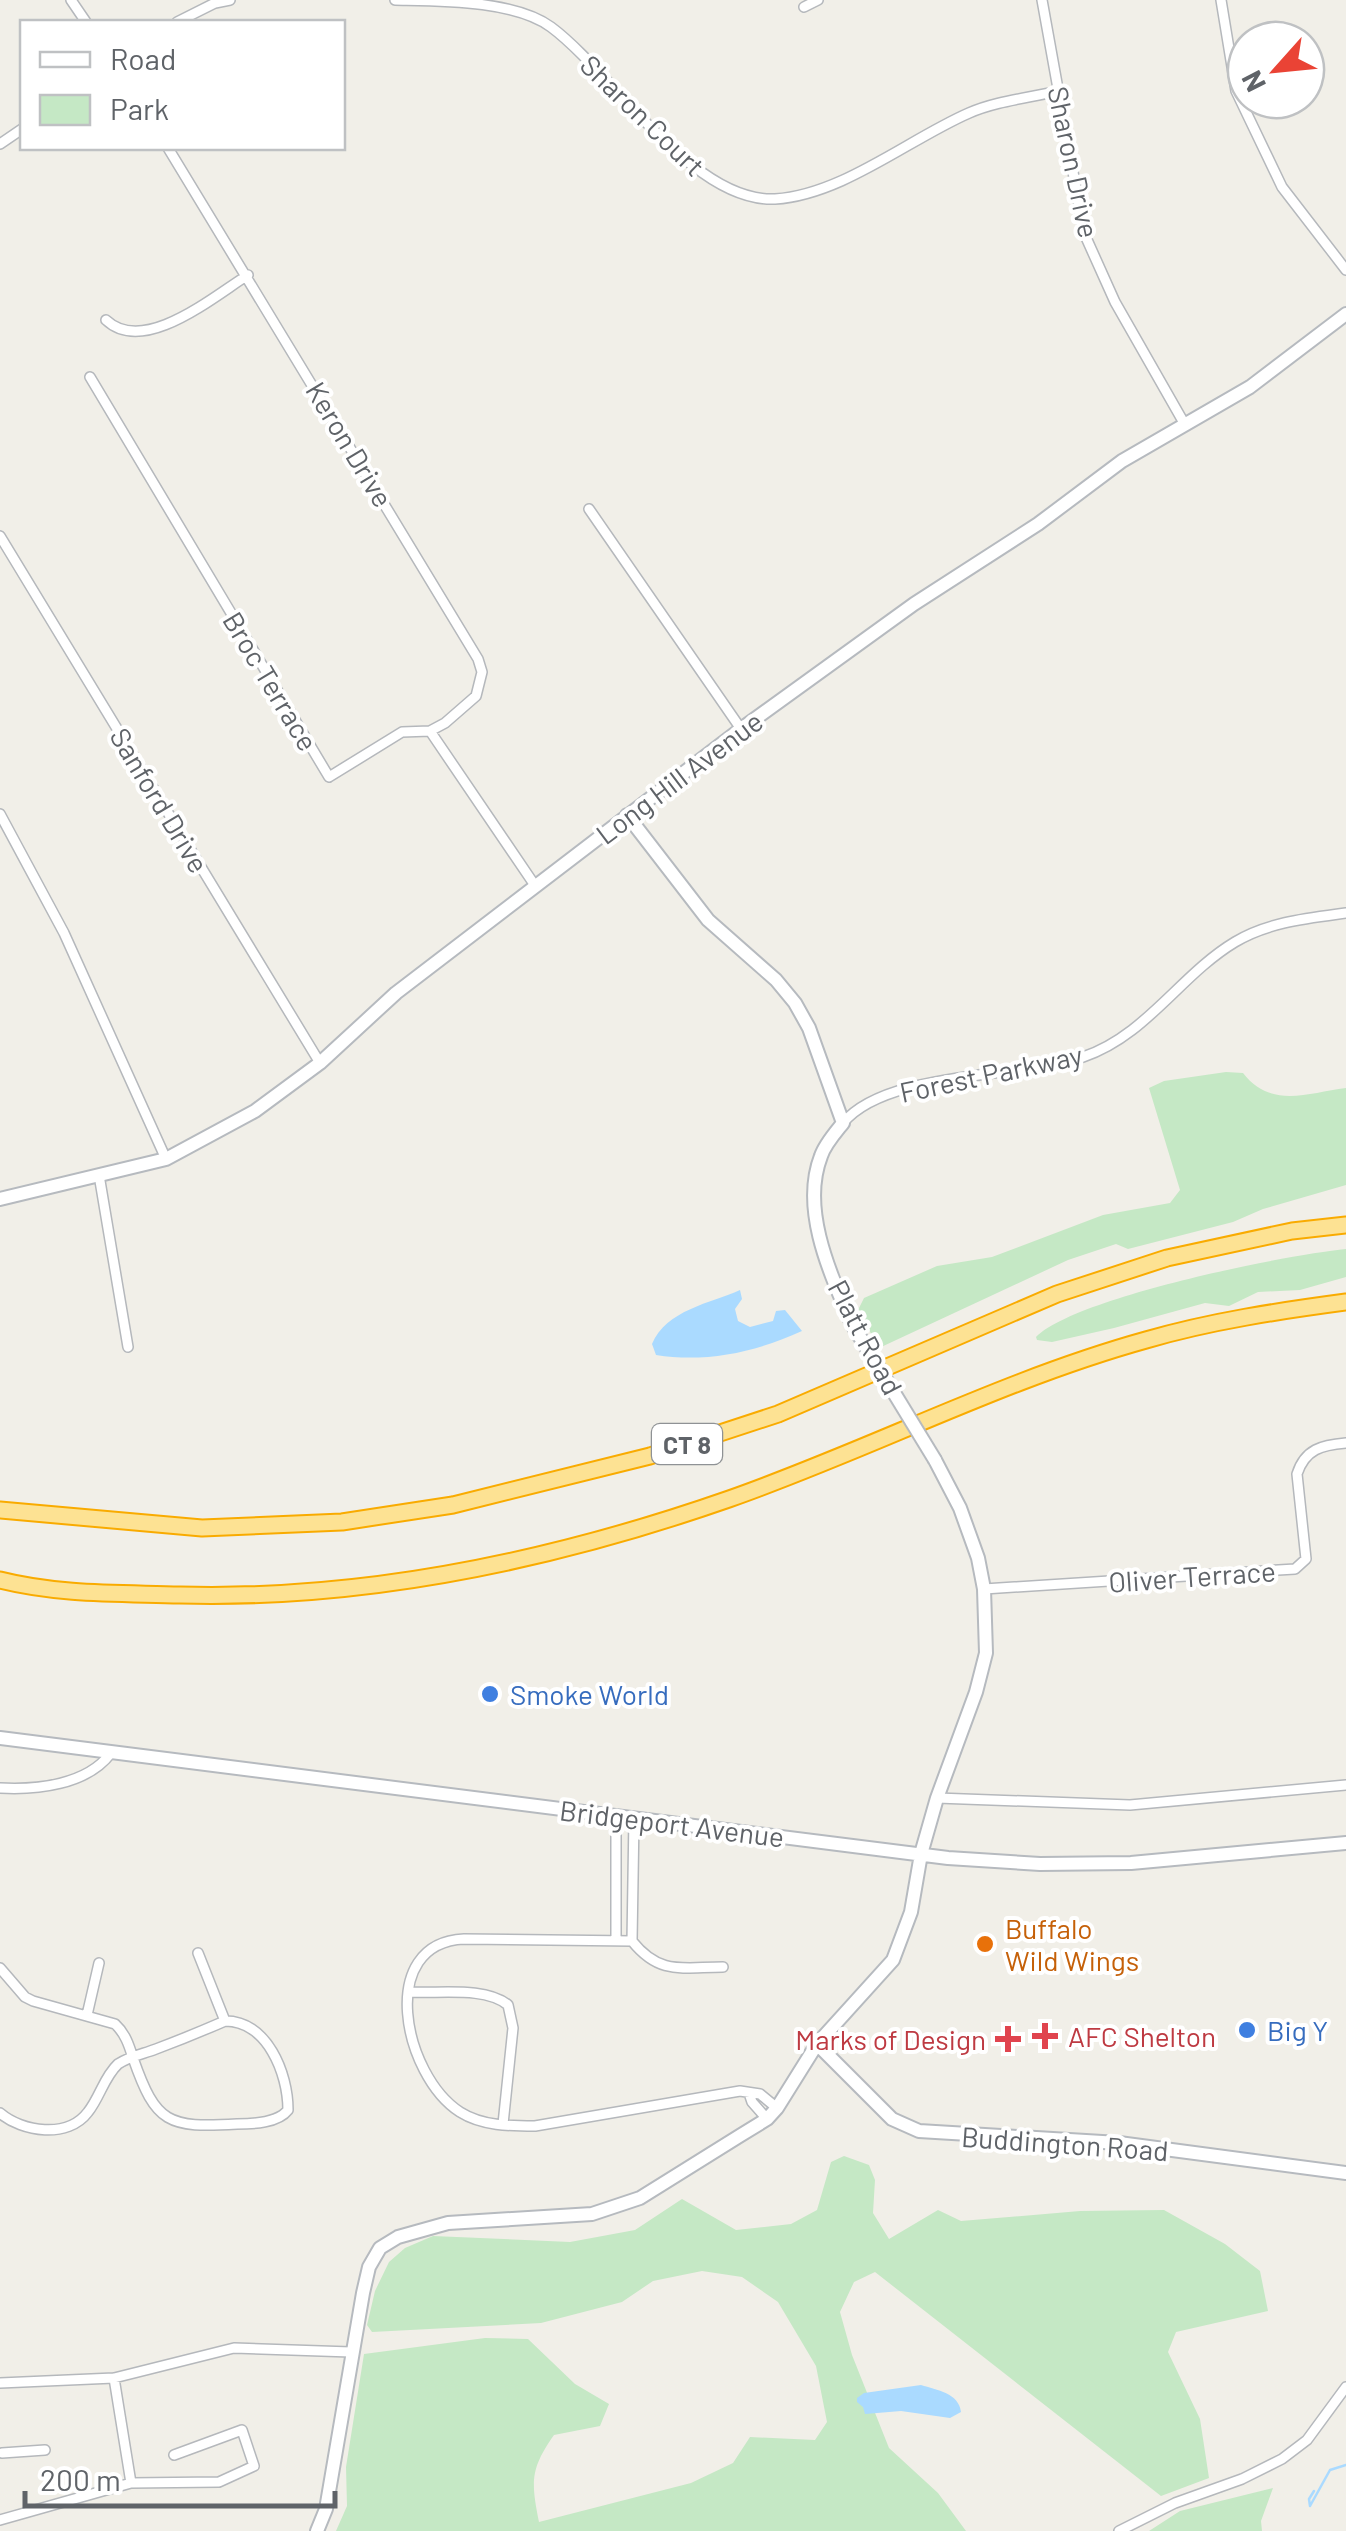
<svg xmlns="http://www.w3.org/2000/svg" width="1346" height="2531" viewBox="0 0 1346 2531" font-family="Barlow,sans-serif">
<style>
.green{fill:#c5e8c5}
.water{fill:#aadaff}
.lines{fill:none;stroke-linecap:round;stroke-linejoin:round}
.stream{stroke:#aadaff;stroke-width:2.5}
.street-casing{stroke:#b5b8bc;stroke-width:12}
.secondary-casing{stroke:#b6babf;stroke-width:16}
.highway-casing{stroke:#f9ab00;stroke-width:19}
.street{stroke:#fff;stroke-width:9}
.secondary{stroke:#fff;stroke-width:12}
.highway{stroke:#fde293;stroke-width:15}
.secondary-bridge-casing{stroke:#b6babf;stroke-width:16;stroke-linecap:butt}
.secondary-bridge{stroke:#fff;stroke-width:12}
.shop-dot{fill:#3f7fe0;stroke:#fff;stroke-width:4}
.food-dot{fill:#e8710a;stroke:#fff;stroke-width:4}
.health-dot{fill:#e0444e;stroke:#fff;stroke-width:4}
.labels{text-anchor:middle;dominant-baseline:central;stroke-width:8;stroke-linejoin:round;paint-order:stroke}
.shield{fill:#fff;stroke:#8f9295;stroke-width:2.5}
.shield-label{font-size:25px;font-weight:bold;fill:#5f6368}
.street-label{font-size:28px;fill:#5f6368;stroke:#fff}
.shop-label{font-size:28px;fill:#366cbe;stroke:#fff;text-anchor:start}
.food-label{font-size:28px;fill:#c56008;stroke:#fff;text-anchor:start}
.health-label{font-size:28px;fill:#be3a42;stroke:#fff;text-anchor:start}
</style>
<rect width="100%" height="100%" fill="#f1efe8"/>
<path class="green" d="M1226 1072 1243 1073C1271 1109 1307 1093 1346 1088V1185L1263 1209 1233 1222 1128 1249 1116 1244 1068 1260 879 1348 858 1310 864 1298 937 1266 992 1257 1103 1215 1170 1203 1180 1190 1149 1088 1164 1081Z
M1346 1249V1277L1300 1290 1258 1292 1229 1306 1205 1303 1114 1328 1052 1342 1037 1340 1036 1337C1076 1297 1285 1255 1346 1249Z
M844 2156 869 2165 875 2180 873 2213 889 2239 938 2210 961 2221 1080 2211 1164 2210 1225 2244 1260 2271 1268 2311 1176 2332 1168 2352 1200 2419 1209 2478 1161 2496 875 2272 854 2282 840 2312 852 2355 889 2448 938 2493 966 2531H336L347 2506 346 2467 364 2354 485 2338 528 2339 575 2384 609 2404 600 2426 554 2435C530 2469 531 2482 539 2522L691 2483 733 2463 750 2437 815 2440 827 2422 816 2366 778 2302 742 2277 702 2271 653 2281 622 2302 541 2323 372 2332 367 2325 375 2291 389 2262 405 2248 433 2236 570 2242 635 2230 682 2199 736 2230 791 2224 817 2210 831 2162Z
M1273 2488 1261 2521 1262 2531H1149L1180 2511Z"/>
<path class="water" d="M740 1290 742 1299 735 1309 738 1321 750 1327 773 1321 776 1311 785 1310 802 1331C756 1352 706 1363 656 1355L652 1344C666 1310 711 1303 740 1290Z
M921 2385C937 2390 959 2393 961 2412L950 2418 901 2411 865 2414 863 2407 857 2402V2398L864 2393Z"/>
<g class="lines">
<path class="stream" d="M1314 2491 1309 2499 1310 2506 1330 2470 1346 2465"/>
<defs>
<path id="street" d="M71 0 86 22
M395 0C439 1 514 0 551 27 613 73 692 203 775 199 842 195 909 139 969 113 996 101 1029 98 1058 91
M1042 0 1084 233 1115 302 1184 423
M1221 0 1236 91 1282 187 1346 270
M804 7 818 0
M177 22 215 3 230 0
M0 144 22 129
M106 320C144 356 214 296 248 275
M90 377 329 777 402 732 430 731 445 723 476 696 482 672 478 659 168 148
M589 509 741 729
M0 536 320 1063
M430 731 536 887
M0 814 64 933 166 1159
M843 1123C886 1071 1018 1078 1083 1057 1146 1036 1180 975 1235 942 1268 922 1309 918 1346 913
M99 1175 128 1347
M984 1589 1295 1569 1306 1559 1297 1474C1305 1449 1322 1445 1346 1443
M0 1788C37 1790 87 1785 111 1753
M937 1798 1130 1805 1346 1785
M634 1817 632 1941C660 1976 683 1967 723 1967
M616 1940V1815
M632 1941 464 1939C376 1943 403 2075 460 2112 482 2126 510 2126 535 2126L740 2091 760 2094 777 2108
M198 1953 225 2021
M0 1968 25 1997 33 2001 115 2024C125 2033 129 2045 133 2058 156 2124 168 2128 237 2124 253 2124 278 2123 288 2110 288 2073 267 2021 225 2021 202 2031 180 2040 156 2049 143 2054 130 2056 118 2064 104 2077 100 2097 88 2112 68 2139 22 2132 0 2113
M409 1992C438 1994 485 1986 508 2005L513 2028 503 2124
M87 2015 99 1963
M749 2093 752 2102 767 2119
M114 2378 131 2483
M0 2383 114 2378 234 2348 351 2352
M2 2453 45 2450
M0 2520 131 2483 219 2482 254 2466 242 2430 174 2455
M1119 2531 1175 2503 1242 2479 1282 2459 1307 2440 1346 2387"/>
<path id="secondary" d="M627 815 708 920 776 980 795 1003 809 1028 843 1123C835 1133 825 1144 821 1156 800 1210 831 1275 852 1324
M0 1199 166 1159 255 1111 320 1063 396 993 741 729 914 604 1038 524 1122 461 1250 387 1346 314
M0 1738 948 1858 1040 1864 1131 1863 1346 1843
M817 2044 892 2119 919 2131 1119 2143 1346 2173
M317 2531 326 2509 363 2293 369 2267 380 2248 398 2237 448 2223 592 2214 640 2198 741 2135 767 2119 777 2108 817 2044 893 1960 911 1912 921 1854 937 1798 976 1692 986 1653 984 1589 978 1558 960 1508 935 1460"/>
<path id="highway" d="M0 1510 202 1528 342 1522 453 1505 650 1456 778 1414 1057 1294 1167 1258 1292 1231 1346 1225
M0 1580C59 1595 120 1593 180 1595 366 1600 554 1560 729 1499 869 1450 1002 1380 1146 1340 1211 1321 1279 1311 1346 1302"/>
</defs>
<use href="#street" class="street-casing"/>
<use href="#secondary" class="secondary-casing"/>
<use href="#highway" class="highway-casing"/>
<use href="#street" class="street"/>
<use href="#secondary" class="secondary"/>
<use href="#highway" class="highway"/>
<defs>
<path id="secondary-bridge" d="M852 1324 935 1460"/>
</defs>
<use href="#secondary-bridge" class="secondary-bridge-casing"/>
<use href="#secondary-bridge" class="secondary-bridge"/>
</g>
<g class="shop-dot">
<circle cx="490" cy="1694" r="10"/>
<circle cx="1247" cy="2030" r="10"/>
</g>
<circle class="food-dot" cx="985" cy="1944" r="10"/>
<g class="health-dot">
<path d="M1040 2021h10v10h10v10h-10v10h-10v-10h-10v-10h10z"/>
<path d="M1003 2024h10v10h10v10h-10v10h-10v-10h-10v-10h10z"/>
</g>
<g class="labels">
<rect class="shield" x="652" y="1424" width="70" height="40" rx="8"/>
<g class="shield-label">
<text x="687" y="1444">CT 8</text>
</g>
<g class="street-label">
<text transform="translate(643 115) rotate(44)">Sharon Court</text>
<text transform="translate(1074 162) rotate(78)">Sharon Drive</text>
<text transform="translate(350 444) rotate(59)">Keron Drive</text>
<text transform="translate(271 681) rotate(59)">Broc Terrace</text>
<text transform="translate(679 777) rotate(-37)">Long Hill Avenue</text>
<text transform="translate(160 800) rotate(59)">Sanford Drive</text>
<text transform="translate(991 1073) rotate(-12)">Forest Parkway</text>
<text transform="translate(866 1337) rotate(62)">Platt Road</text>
<text transform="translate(1192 1576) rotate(-4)">Oliver Terrace</text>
<text transform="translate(672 1823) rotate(7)">Bridgeport Avenue</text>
<text transform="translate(1065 2143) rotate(4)">Buddington Road</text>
</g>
<g class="shop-label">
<text x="510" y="1694">Smoke World</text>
<text x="1267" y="2030">Big Y</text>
</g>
<g class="food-label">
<text x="1005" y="1928">Buffalo<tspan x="1005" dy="32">Wild Wings</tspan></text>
</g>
<g class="health-label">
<text x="1068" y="2036">AFC Shelton</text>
<text x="986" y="2039" text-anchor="end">Marks of Design</text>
</g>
</g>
<rect x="20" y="20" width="325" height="130" fill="#ffffff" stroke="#bfc1c3" stroke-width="2.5"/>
<rect x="40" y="52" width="50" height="15" fill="#ffffff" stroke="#bfc1c3" stroke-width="2.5"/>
<text x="110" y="70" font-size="30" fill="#5f6368">Road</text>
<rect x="40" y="95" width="50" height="30" fill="#c5e8c5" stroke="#bfc1c3" stroke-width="2.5"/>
<text x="110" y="120" font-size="30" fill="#5f6368">Park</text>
<g transform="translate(1276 70) rotate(243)"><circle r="48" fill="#ffffff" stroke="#bfc1c3" stroke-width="2.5"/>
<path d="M0-8L18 38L0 25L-18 38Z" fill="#ea4335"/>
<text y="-15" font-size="28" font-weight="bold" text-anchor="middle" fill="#5f6368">N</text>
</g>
<path d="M25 2491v15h310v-15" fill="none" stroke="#5f6368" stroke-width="5"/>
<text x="40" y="2491" font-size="30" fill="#5f6368" stroke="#ffffff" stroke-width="8" paint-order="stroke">200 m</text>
</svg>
